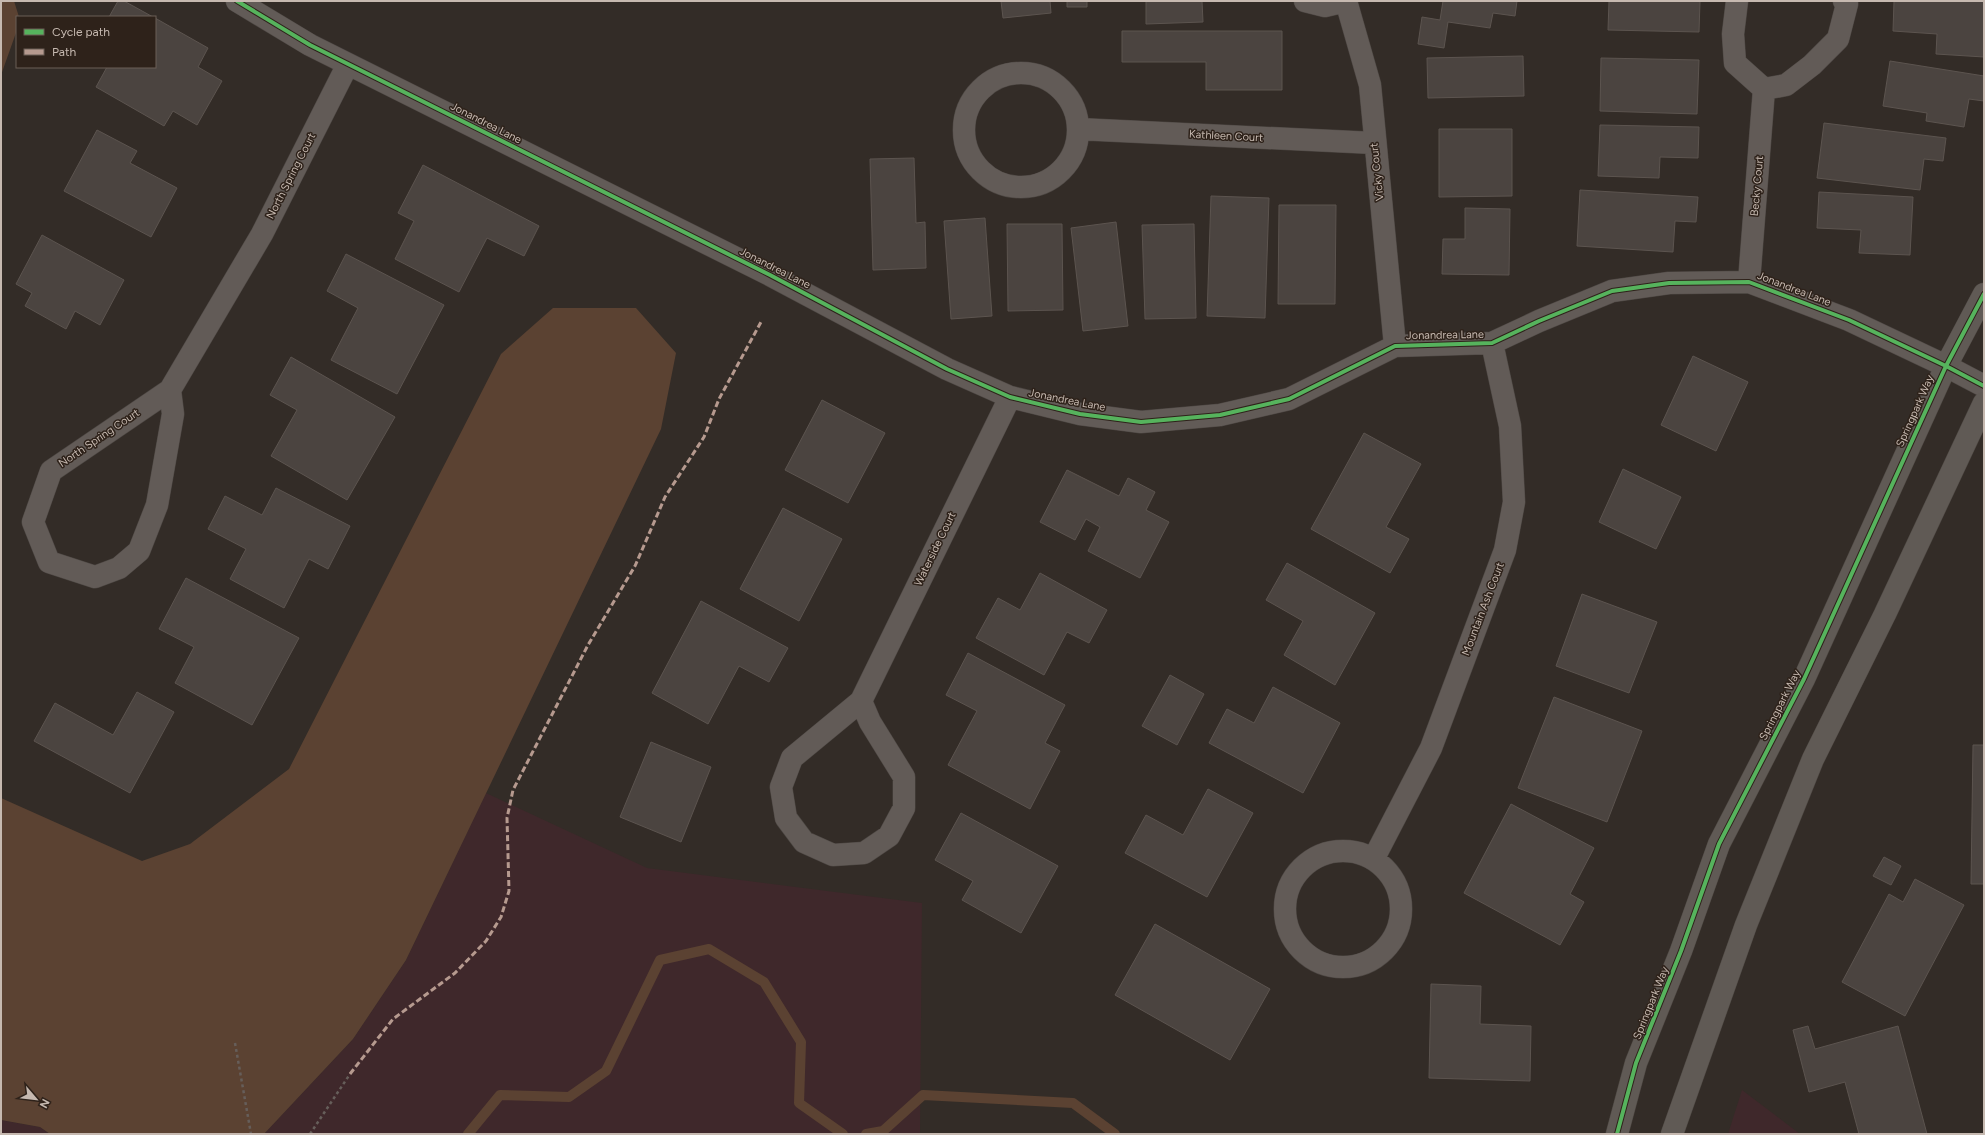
<svg xmlns="http://www.w3.org/2000/svg" width="1985" height="1135" viewBox="0 0 1985 1135" font-family="Figtree,sans-serif">
<style>
.green{fill:#3f282b}
.water{fill:#5b4232}
.lines{fill:none;stroke-linecap:round;stroke-linejoin:round}
.stream{stroke:#5b4232;stroke-width:10}
.building{fill:#4b4440;stroke:#5c544f}
.street-casing{stroke:#4d4743;stroke-width:23}
.secondary-casing{stroke:#4d4742;stroke-width:23}
.path{stroke:#665e5a;stroke-width:2.5;stroke-dasharray:3 3;stroke-linecap:butt}
.street{stroke:#625b57;stroke-width:22}
.secondary{stroke:#605a55;stroke-width:22}
.quiet{stroke:#b69a8f;stroke-width:3;stroke-dasharray:6 3;stroke-linecap:butt}
.cycleway-casing{stroke:#2e221a;stroke-width:6}
.cycleway{stroke:#56b35d;stroke-width:4}
.labels{text-anchor:middle;dominant-baseline:central;stroke-width:3;stroke-linejoin:round;paint-order:stroke}
.street-label{font-size:11px;fill:#c6b9b0;stroke:#2e221a}
</style>
<rect width="100%" height="100%" fill="#332c27"/>
<path class="green" d="M486 793 647 868 922 903 920 1134H264L353 1039 406 960Z
M1742 1090 1800 1134H1728Z
M1 1120 40 1127 50 1134H1Z"/>
<path class="water" d="M1 1H14L19 17H17V30L1 75Z
M553 308H636L676 353 661 429 406 960 353 1039 264 1134H50L40 1127 1 1120V798L142 861 190 844 289 769 501 354Z"/>
<g class="lines">
<path class="stream" d="M468 1134 500 1095 569 1097 606 1071 660 960 709 949 764 982 801 1042 799 1103 843 1134
M866 1134 883 1131 923 1095 1073 1103 1115 1134"/>
</g>
<path class="building" d="M118 1H124L153 17H109Z
M1001 1H1050L1051 13 1003 18Z
M1067 1H1087V7H1067Z
M1146 1H1202L1203 22 1146 24Z
M1443 1H1517L1515 16 1493 13 1490 28 1448 22 1444 48 1418 44 1422 17 1440 20Z
M1609 1H1700L1699 32 1608 30Z
M1894 1H1984V57L1936 54 1937 34 1893 31Z
M155 18 208 48 198 67 222 81 197 125 173 111 164 126 96 87 107 67H155Z
M1122 31H1282V90H1206V62H1122Z
M1523 56 1524 96 1428 98 1427 58Z
M1601 58 1699 60 1697 114 1600 111Z
M1890 61 1984 76V101L1969 99 1964 127 1926 121 1927 113 1883 106Z
M1824 123 1946 138 1943 161 1924 159 1920 190 1817 178Z
M1600 125 1699 127 1698 158 1660 157 1659 178 1598 176Z
M1439 129H1512V196L1439 197Z
M97 130 137 151 130 163 177 188 151 237 64 191Z
M914 158 916 223 925 222 926 268 873 270 870 159Z
M423 165 539 226 524 256 487 238 459 292 395 259 414 221 398 213Z
M1580 190 1698 197 1696 222 1675 221 1673 252 1577 246Z
M1819 192 1913 197 1910 255 1859 253 1861 230 1817 228Z
M1211 196 1269 198 1265 318 1207 316Z
M1279 205H1336L1335 304H1278Z
M1465 208 1510 209 1509 275 1442 274 1443 239H1465Z
M985 218 992 316 951 319 944 221Z
M1116 222 1128 326 1083 331 1071 228Z
M1007 224H1062L1063 310 1008 311Z
M1194 224 1196 318 1145 319 1142 225Z
M42 235 124 280 100 325 75 311 66 329 25 306 32 293 16 284Z
M346 254 444 305 397 394 331 360 358 308 327 291Z
M1693 356 1748 382 1716 451 1661 425Z
M291 357 395 417 347 500 271 456 297 410 270 395Z
M822 400 885 433 848 503 785 470Z
M1364 433 1421 464 1386 527 1409 539 1390 573 1311 529Z
M1623 469 1681 497 1656 549 1599 522Z
M1067 470 1119 496 1128 478 1155 492 1146 510 1169 522 1140 578 1088 551 1100 527 1086 519 1075 540 1040 522Z
M276 488 350 526 328 569 309 559 284 608 230 579 246 549 208 529 225 496 262 515Z
M783 508 842 539 799 621 740 589Z
M1287 563 1375 613 1335 685 1284 655 1303 621 1266 600Z
M1040 573 1107 610 1089 643 1067 632 1044 675 976 638 998 598 1020 610Z
M186 578 299 638 252 725 175 683 194 647 159 629Z
M1582 594 1657 622 1629 693 1556 666Z
M701 601 788 648 769 682 739 666 708 724 652 693Z
M968 653 1065 705 1045 743 1060 751 1030 809 948 765 977 711 946 695Z
M1170 675 1204 694 1177 745 1142 726Z
M1273 687 1340 723 1303 793 1209 743 1227 709 1254 723Z
M137 692 174 712 130 793 34 741 55 703 113 735Z
M1554 697 1642 731 1607 822 1518 788Z
M651 742 711 767 681 842 620 817Z
M1973 745H1984V884H1971Z
M1208 789 1253 813 1207 897 1125 853 1146 815 1183 835Z
M1511 804 1594 848 1570 894 1584 902 1560 945 1464 893Z
M961 813 1058 866 1021 933 962 900 973 881 935 860Z
M1884 857 1901 866 1891 885 1873 876Z
M1915 879 1964 905 1905 1016 1842 982 1889 894 1903 902Z
M1155 924 1270 989 1230 1060 1115 995Z
M1431 984 1481 986 1480 1024 1531 1026 1530 1081 1429 1078Z
M1808 1026 1815 1049 1898 1026 1927 1134H1859L1845 1082 1809 1092 1793 1030Z"/>
<g class="lines">
<defs>
<path id="street" d="M237 1 310 45 770 275 947 369 1010 397 1080 414 1141 422 1220 415 1289 399 1395 346 1492 343 1539 321 1612 291 1669 283 1749 282 1849 320 1946 366 1984 386
M1305 1 1325 6 1346 1
M1346 1 1370 85 1395 346
M1737 1 1733 34 1735 63 1764 89
M964 130a57 57 0 1 1 114 0a57 57 0 1 1-114 0Z
M1764 89 1786 85 1812 65 1838 39 1847 4 1844 1
M1078 129 1374 143
M1749 282 1764 89
M170 390 51 471 33 522 49 562 95 577 119 568 139 551 157 505 173 414 170 390 262 234 348 64
M861 701 870 722 904 777V808L889 836 864 853 833 855 804 842 786 818 781 787 792 758Z
M861 701 1010 397
M1285 909a58 58 0 1 1 116 0a58 58 0 1 1-116 0Z
M1374 858 1431 748 1505 550 1514 502 1510 426 1492 343"/>
<path id="secondary" d="M1617 1134 1636 1063 1681 951 1719 844 1804 679 1946 366 1984 294
M1672 1134 1746 925 1813 759 1885 614 1984 403"/>
</defs>
<use href="#street" class="street-casing"/>
<use href="#secondary" class="secondary-casing"/>
<path class="path" d="M235 1043 251 1134
M310 1134 350 1074"/>
<use href="#street" class="street"/>
<use href="#secondary" class="secondary"/>
<path class="quiet" d="M350 1074 393 1019 455 973 486 941 501 917 509 891 507 818 513 790 588 645 635 566 665 497 704 437 719 399 761 322"/>
<defs>
<path id="cycleway" d="M237 1 310 45 770 275 947 369 1010 397 1080 414 1141 422 1220 415 1289 399 1395 346 1492 343 1539 321 1612 291 1669 283 1749 282 1849 320 1946 366 1984 386
M1617 1134 1636 1063 1681 951 1719 844 1804 679 1946 366 1984 294"/>
</defs>
<use href="#cycleway" class="cycleway-casing"/>
<use href="#cycleway" class="cycleway"/>
</g>
<g class="labels">
<g class="street-label">
<text transform="translate(486 123) rotate(27)">Jonandrea Lane</text>
<text transform="translate(1226 136) rotate(3)">Kathleen Court</text>
<text transform="translate(1377 172) rotate(-96)">Vicky Court</text>
<text transform="translate(291 176) rotate(-63)">North Spring Court</text>
<text transform="translate(1757 186) rotate(-85)">Becky Court</text>
<text transform="translate(775 268) rotate(27)">Jonandrea Lane</text>
<text transform="translate(1794 289) rotate(21)">Jonandrea Lane</text>
<text transform="translate(1445 335) rotate(-1)">Jonandrea Lane</text>
<text transform="translate(1067 400) rotate(11)">Jonandrea Lane</text>
<text transform="translate(1915 411) rotate(-66)">Springpark Way</text>
<text transform="translate(99 438) rotate(-34)">North Spring Court</text>
<text transform="translate(935 549) rotate(-64)">Waterside Court</text>
<text transform="translate(1483 609) rotate(-69)">Mountain Ash Court</text>
<text transform="translate(1780 705) rotate(-63)">Springpark Way</text>
<text transform="translate(1651 1003) rotate(-68)">Springpark Way</text>
</g>
</g>
<rect width="1985" height="1135" fill="none" stroke="#c6b9b0" stroke-width="4"/>
<rect x="16" y="16" width="140" height="52" fill="#2e221a" stroke="#6b5e56"/>
<rect x="24" y="29" width="20" height="6" fill="#56b35d" stroke="#6b5e56"/>
<text x="52" y="36" font-size="12" fill="#c6b9b0">Cycle path</text>
<rect x="24" y="49" width="20" height="6" fill="#b69a8f" stroke="#6b5e56"/>
<text x="52" y="56" font-size="12" fill="#c6b9b0">Path</text>
<g transform="translate(36 1099) rotate(118)" stroke="#2e221a" stroke-width="3" paint-order="stroke">
<path d="M0-3L7 15L0 10L-7 15Z" fill="#c6b9b0"/>
<text y="-6" font-size="11" font-weight="bold" text-anchor="middle" fill="#c6b9b0">N</text>
</g>
</svg>
